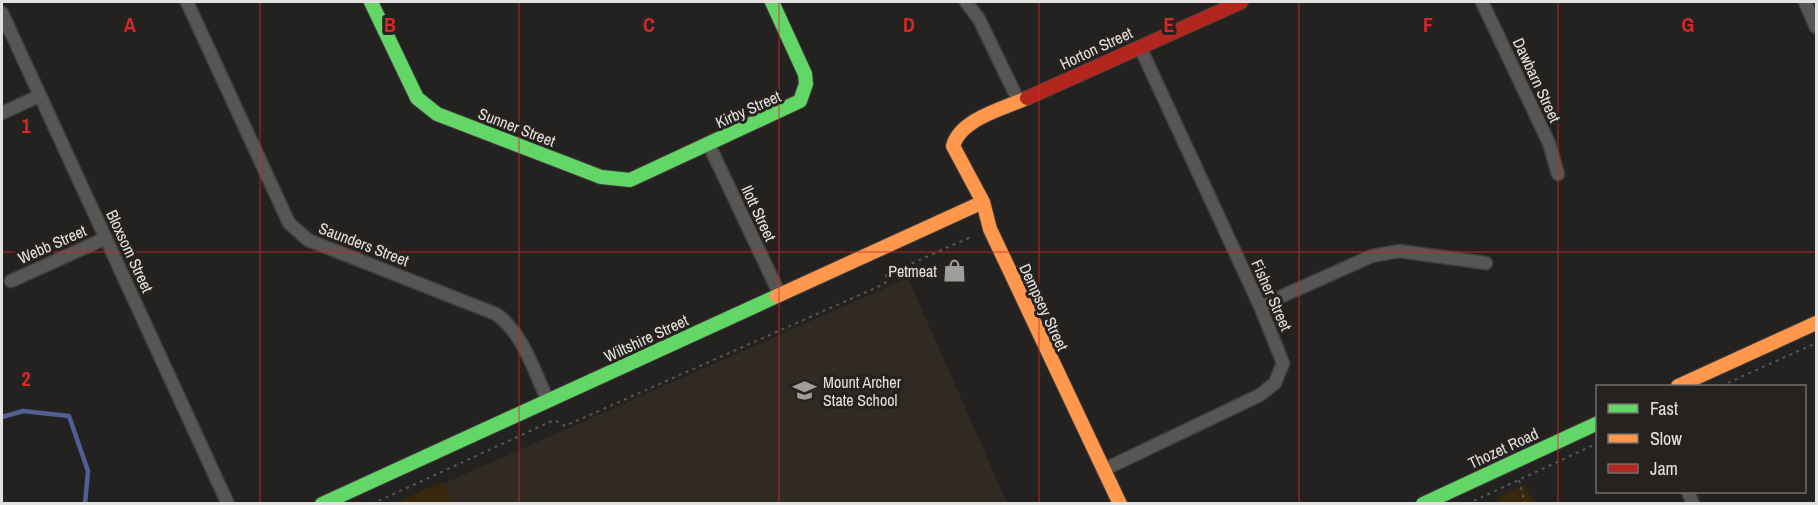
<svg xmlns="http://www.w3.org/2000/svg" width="1818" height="505" viewBox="0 0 1818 505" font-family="'Archivo Narrow',sans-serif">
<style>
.built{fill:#312a23}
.green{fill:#39270c}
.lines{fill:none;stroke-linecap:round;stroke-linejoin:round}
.stream{stroke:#505f94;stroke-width:4.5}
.street-casing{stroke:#403f3d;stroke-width:15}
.fast-casing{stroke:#403f3d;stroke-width:16}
.slow-casing{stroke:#403f3d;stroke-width:16}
.jam-casing{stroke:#403f3d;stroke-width:16}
.path{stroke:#585756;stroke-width:2;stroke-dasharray:3 4.5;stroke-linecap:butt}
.street{stroke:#585654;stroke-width:12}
.fast{stroke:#63d668;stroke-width:14}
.slow{stroke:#ff974d;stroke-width:14}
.jam{stroke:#b3261e;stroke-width:14}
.grid{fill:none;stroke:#d62828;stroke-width:1.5;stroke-opacity:0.55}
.labels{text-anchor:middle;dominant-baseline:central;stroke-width:6;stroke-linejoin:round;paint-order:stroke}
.street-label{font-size:16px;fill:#e3e1df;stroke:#25221f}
.poi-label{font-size:16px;fill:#e3e1df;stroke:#25221f;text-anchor:end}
.grid-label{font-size:20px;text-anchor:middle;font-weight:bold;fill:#d62828;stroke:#25221f;stroke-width:6;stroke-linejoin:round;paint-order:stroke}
</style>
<rect width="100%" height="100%" fill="#242220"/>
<path class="built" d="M908 278 1007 503 397 504Z"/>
<path class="green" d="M442 482 452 503H395Z
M1525 485 1534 503H1501L1498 497Z"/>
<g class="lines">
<path class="stream" d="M2 417 23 411 69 416 88 471 85 504"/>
<defs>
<path id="street" d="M187 2 289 223 308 240 496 314C523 333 534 371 548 401
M966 2 979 19 1019 102
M1482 2 1549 143 1558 174
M1805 2 1816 27
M2 13 228 504
M2 113 39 96
M709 145 780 295
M11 281 106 238
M1260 306 1372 256 1399 251 1486 263
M1103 470 1260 395 1275 383 1283 363 1260 306 1140 47
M1688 492 1693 504"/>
<path id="fast" d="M371 2 417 98 437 114 601 177 630 180 800 101 806 84 805 74 772 2
M322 504 777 296
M1423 504 1598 423"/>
<path id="slow" d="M1027 98C1003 109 960 119 953 146L983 202 990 229 1120 504
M777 296 983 202
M1678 386 1816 323"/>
<path id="jam" d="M1027 98 1241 2"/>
</defs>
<use href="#street" class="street-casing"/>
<use href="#fast" class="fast-casing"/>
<use href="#slow" class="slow-casing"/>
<use href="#jam" class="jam-casing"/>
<path class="path" d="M1721 386 1816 343
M1519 480 1525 504
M372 504 554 420 565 426 882 285 886 282V275L973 236
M1467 504 1598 443"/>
<use href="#street" class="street"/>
<use href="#fast" class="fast"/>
<use href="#slow" class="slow"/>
<use href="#jam" class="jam"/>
</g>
<path class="grid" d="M260 2V504M519 2V504M779 2V504M1039 2V504M1299 2V504M1558 2V504M2 252H1816"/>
<defs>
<symbol id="shop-bare" viewBox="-9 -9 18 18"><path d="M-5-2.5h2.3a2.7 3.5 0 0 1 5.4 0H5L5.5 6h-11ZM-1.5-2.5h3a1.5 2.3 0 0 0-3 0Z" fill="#a09e9c" stroke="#25221f" stroke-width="2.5" paint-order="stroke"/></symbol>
<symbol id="school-bare" viewBox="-9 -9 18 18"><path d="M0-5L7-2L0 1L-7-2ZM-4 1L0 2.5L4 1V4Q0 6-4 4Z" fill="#a09e9c" stroke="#25221f" stroke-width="2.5" paint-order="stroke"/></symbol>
</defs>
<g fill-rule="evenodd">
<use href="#shop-bare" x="938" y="254" width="33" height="33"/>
<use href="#school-bare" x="788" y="374" width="33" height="33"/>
</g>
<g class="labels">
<g class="street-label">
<text transform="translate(1096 48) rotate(-25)">Horton Street</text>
<text transform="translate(1537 80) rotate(65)">Dawbarn Street</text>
<text transform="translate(748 109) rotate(-24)">Kirby Street</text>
<text transform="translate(517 127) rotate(21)">Sunner Street</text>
<text transform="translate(759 213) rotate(65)">Ilott Street</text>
<text transform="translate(52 244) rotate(-24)">Webb Street</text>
<text transform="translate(364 244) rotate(21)">Saunders Street</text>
<text transform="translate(130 251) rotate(65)">Bloxsom Street</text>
<text transform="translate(1272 295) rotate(66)">Fisher Street</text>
<text transform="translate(1044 307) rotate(65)">Dempsey Street</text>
<text transform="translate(646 338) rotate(-25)">Wiltshire Street</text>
<text transform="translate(1503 448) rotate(-25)">Thozet Road</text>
</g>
<g class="poi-label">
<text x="937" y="271">Petmeat</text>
<text x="823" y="382" text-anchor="start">Mount Archer<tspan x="823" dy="18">State School</tspan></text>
</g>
</g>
<g class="grid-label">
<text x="130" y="32">A</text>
<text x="390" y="32">B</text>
<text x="649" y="32">C</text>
<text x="909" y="32">D</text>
<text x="1169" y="32">E</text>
<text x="1428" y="32">F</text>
<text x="1688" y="32">G</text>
<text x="26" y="133">1</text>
<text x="26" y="386">2</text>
</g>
<rect width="1818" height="505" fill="none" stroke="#e3e1df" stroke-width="6"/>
<rect x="1596" y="385" width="210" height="108" fill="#25221f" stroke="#716e6c" stroke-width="1.5"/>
<rect x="1608" y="404" width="30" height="9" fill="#63d668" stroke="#716e6c" stroke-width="1.5"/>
<text x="1650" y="415" font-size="18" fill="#e3e1df">Fast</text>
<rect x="1608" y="434" width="30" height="9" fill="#ff974d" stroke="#716e6c" stroke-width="1.5"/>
<text x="1650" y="445" font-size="18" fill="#e3e1df">Slow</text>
<rect x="1608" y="464" width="30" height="9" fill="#b3261e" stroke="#716e6c" stroke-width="1.5"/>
<text x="1650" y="475" font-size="18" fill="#e3e1df">Jam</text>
</svg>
